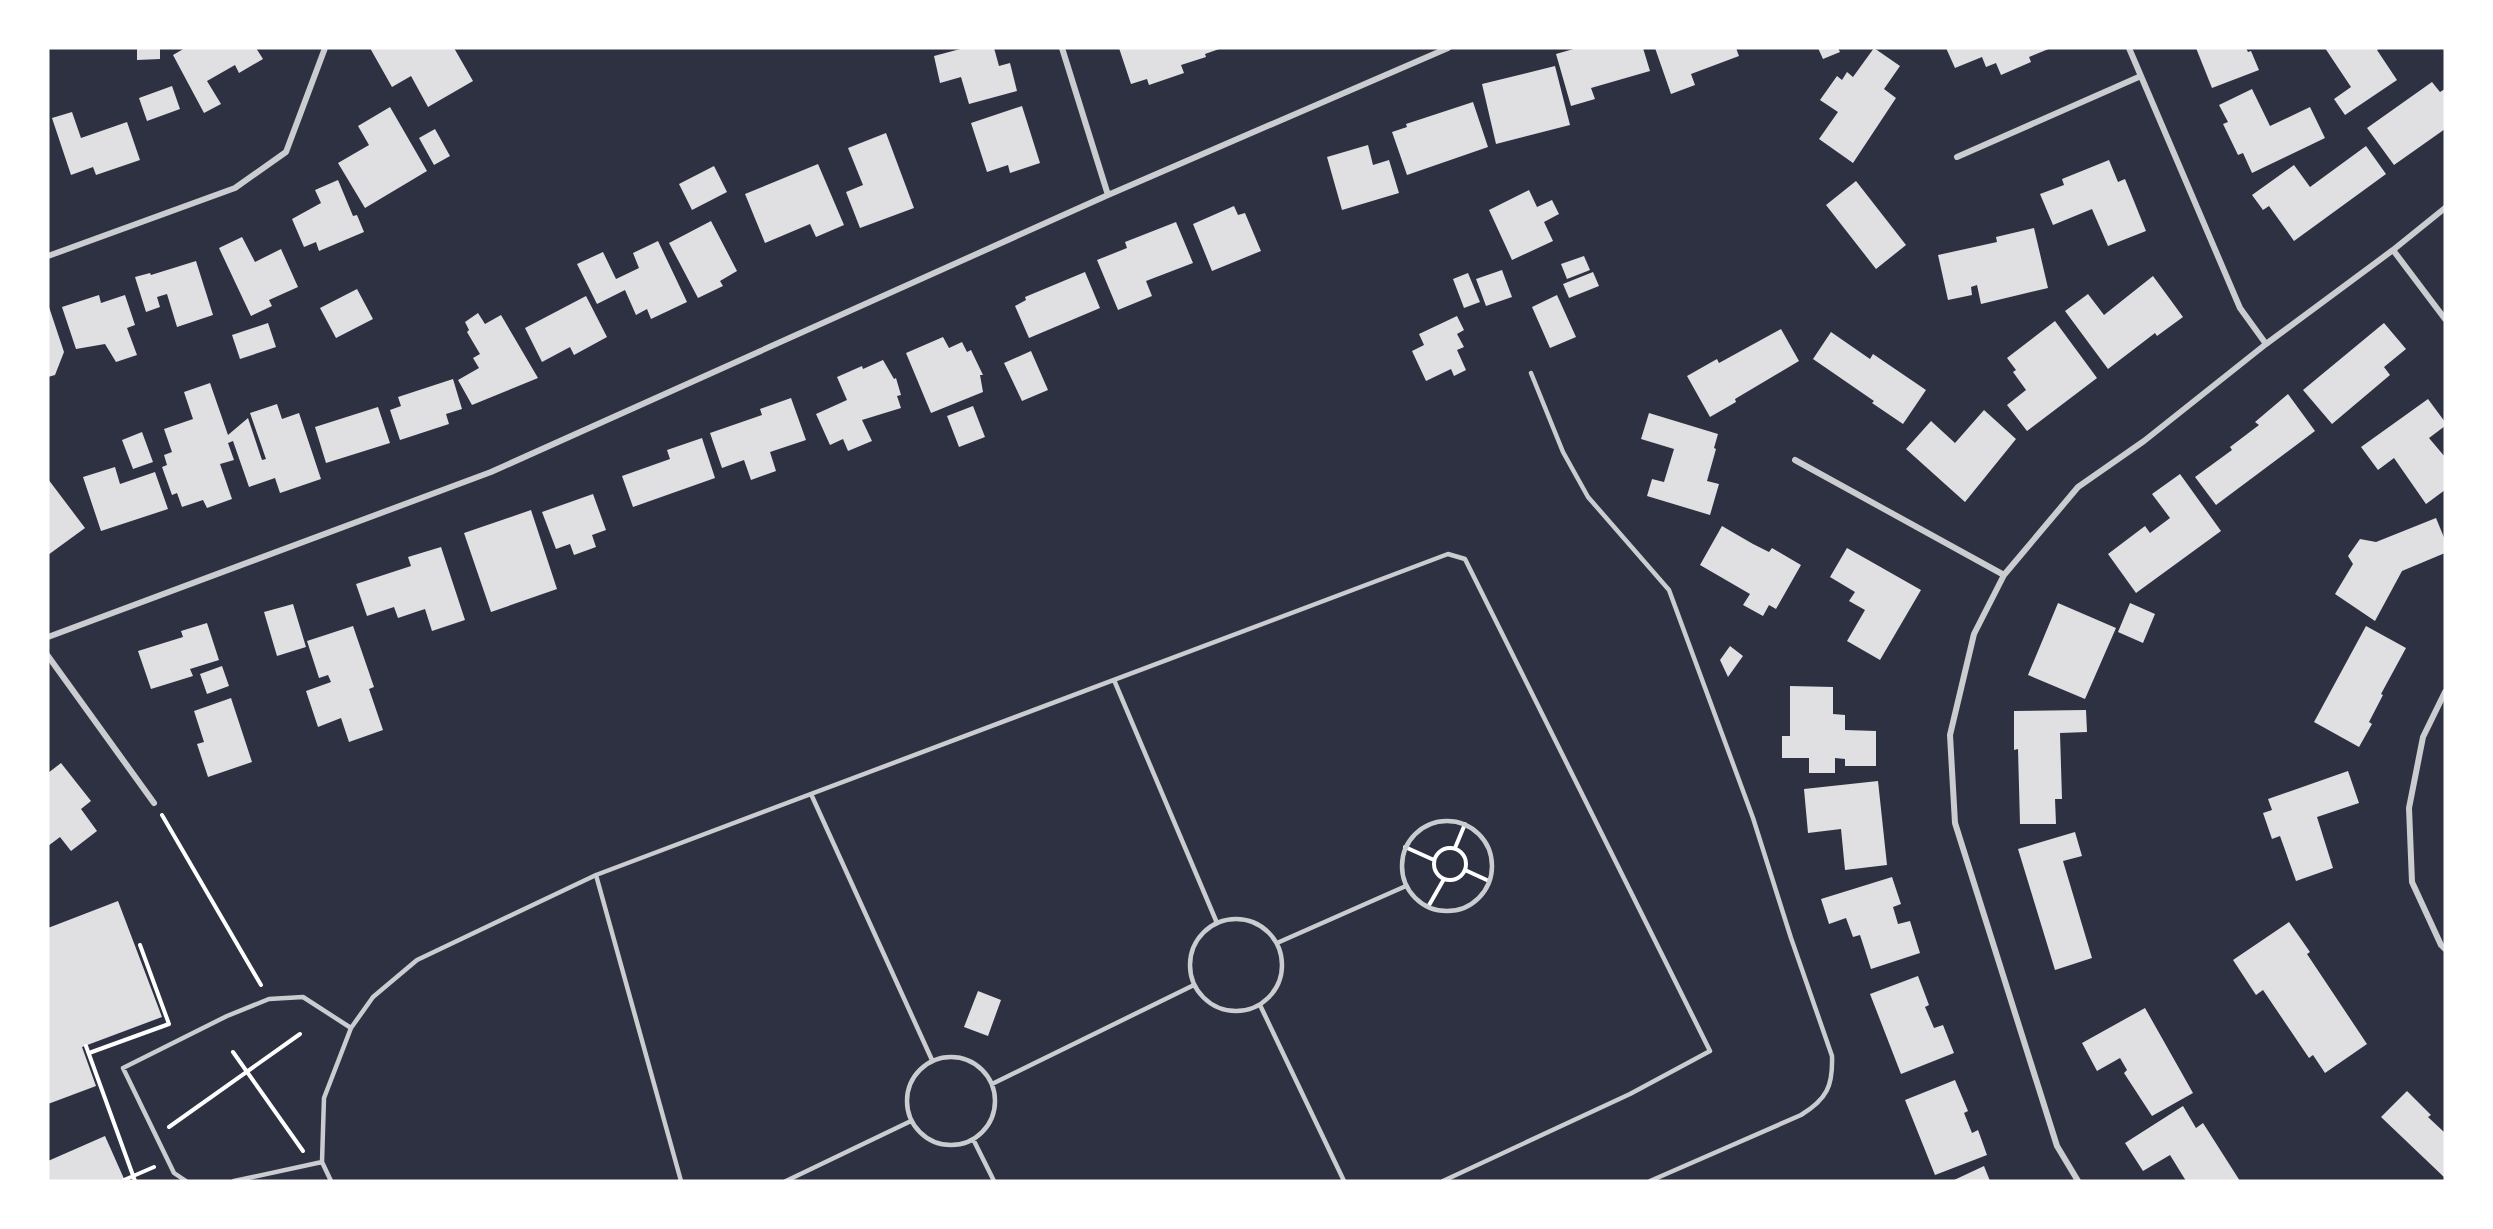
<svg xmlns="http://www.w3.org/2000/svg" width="2493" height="1229" viewBox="0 0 2493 1229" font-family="'Source Sans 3',sans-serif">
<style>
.building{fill:#e0e0e3}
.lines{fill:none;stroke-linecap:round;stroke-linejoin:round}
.path{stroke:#fff;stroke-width:4}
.service{stroke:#caccd0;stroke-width:4.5}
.minor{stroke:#caccd0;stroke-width:6}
</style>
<rect width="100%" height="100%" fill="#2d3142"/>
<path class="building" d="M137 48H160V59L137 60Z
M185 48H256L263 59 239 73 235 65 207 81 221 104 204 113 173 55Z
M370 48H454L473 81 428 107 411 76 392 87Z
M964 48H994L999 66 1010 63 1017 91 969 104 961 77 940 83 934 56Z
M1119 48H1222L1205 54 1206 57 1181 65 1184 73 1149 85 1147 79 1131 84Z
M1577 48H1643L1650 71 1591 88 1595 99 1571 106 1556 54Z
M1655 48H1736L1739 56 1691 74 1695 85 1671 94Z
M1818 48H1838L1840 52 1823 59Z
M1874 48 1900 66 1884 89 1896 98 1853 163 1819 139 1838 112 1820 100 1837 76 1842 80 1847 72 1853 77Z
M1946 48H2051L2029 57 2031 62 2001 75 1996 63 1986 67 1982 57 1955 68Z
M2196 48H2246L2248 52 2251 51 2259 70 2212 88Z
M2325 48H2380L2377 50 2397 80 2345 115 2334 99 2351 87Z
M1555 66 1570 125 1496 144 1482 84Z
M2432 82 2440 92 2445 89V129L2394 165 2367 128Z
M172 86 180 109 147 121 139 98Z
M2252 89 2270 126 2310 107 2325 138 2252 173 2243 153 2238 155 2223 124 2228 122 2219 105Z
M1473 102 1488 147 1407 175 1392 132 1407 127 1406 124Z
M1022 106 1040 163 1010 173 1008 165 987 172 971 123Z
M390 107 427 171 365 208 338 163 369 145 358 126Z
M72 112 81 138 127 122 140 160 96 175 93 167 71 175 52 118Z
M435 129 450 156 434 165 419 138Z
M886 133 914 208 860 228 846 192 863 185 848 148Z
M1368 145 1373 165 1389 160 1399 193 1342 210 1327 157Z
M2366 146 2386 174 2294 241 2269 206 2263 210 2252 195 2294 165 2310 187Z
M2109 160 2118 182 2125 179 2146 231 2108 246 2092 209 2053 225 2040 194 2064 185 2062 179Z
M818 164 844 225 816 237 810 224 765 243 745 194Z
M714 166 727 192 692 210 679 184Z
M338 180 353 216 357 215 364 232 319 251 316 242 304 247 292 219 321 203 315 190Z
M1856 181 1906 245 1876 269 1826 205Z
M1529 190 1537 207 1552 200 1559 214 1544 222 1553 241 1512 260 1489 210Z
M1234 206 1238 215 1245 213 1261 251 1212 271 1193 224Z
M711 221 737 271 720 281 723 286 698 298 669 243Z
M1176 222 1193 263 1146 281 1152 296 1118 310 1097 260 1127 248 1125 242Z
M2034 228 2048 288 1981 304 1977 285 1971 287 1972 295 1948 300 1938 255 1997 242 1996 237Z
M242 237 255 262 281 249 298 287 269 300 272 306 251 316 219 248Z
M658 241 687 302 651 319 647 309 636 315 625 290 597 304 577 264 603 252 616 279 639 268 633 253Z
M1584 256 1590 270 1567 279 1561 264Z
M196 261 213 315 177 327 167 294 157 297 160 307 146 312 135 277 150 273 151 275Z
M1502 270 1512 297 1486 306 1476 279Z
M1085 272 1100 308 1029 338 1015 306 1026 300 1025 297Z
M1593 272 1599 286 1569 298 1563 284Z
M1468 273 1480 302 1464 308 1453 279Z
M2153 276 2183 317 2157 336 2155 333 2108 369 2065 311 2088 294 2104 315Z
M357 289 373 319 336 338 320 308Z
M99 295 101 303 125 295 135 325 127 328 137 355 116 362 105 344 76 349 62 307Z
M1557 295 1576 337 1550 348 1532 307Z
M586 296 607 337 574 355 570 347 542 362 525 328Z
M48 304 64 352 55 375 48 377Z
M478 313 485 324 501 315 538 378 472 405 458 380 479 368 473 358 480 354 467 332 469 330 465 322Z
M1457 316 1464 330 1457 334 1464 347 1457 350 1466 370 1454 376 1451 369 1426 381 1412 351 1424 345 1419 334Z
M2055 321 2097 378 2027 431 2007 405 2026 390 2013 372 2016 370 2007 358Z
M268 323 276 347 240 359 232 335Z
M2384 323 2406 349 2384 367 2390 375 2332 424 2303 390Z
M1781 329 1799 361 1735 399 1736 402 1710 417 1687 376 1717 359 1719 363Z
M1831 332 1870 359 1873 354 1926 390 1903 424 1872 403 1874 401 1813 359Z
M943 337 949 348 962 342 967 352 971 350 983 375H980L983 392 931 413 906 353Z
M1031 351 1048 390 1022 401 1004 363Z
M883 360 894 379 896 378 901 395 897 396 901 408 862 420 872 441 848 451 843 439 830 445 816 414 847 400 837 377 862 366 863 369Z
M453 379 462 409 446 414 449 424 400 440 390 410 401 406 398 397Z
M210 383 228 435 248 418 262 460 266 459 250 413 277 404 282 419 299 413 321 479 280 493 275 478 249 487 233 441 228 443 234 460 220 464 232 499 207 508 203 500 182 507 177 493 172 495 162 467 167 465 164 455 172 452 164 429 193 419 184 392Z
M2288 394 2315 431 2216 505 2195 477 2232 450 2230 447 2259 425 2255 422Z
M791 398 806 440 770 452 776 471 751 480 744 460 722 468 710 433 762 415 760 409Z
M2428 399 2445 422V426L2429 438 2445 457V490L2426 504 2394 458 2378 470 2361 447Z
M973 406 985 437 959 447 947 416Z
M378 407 390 443 326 463 315 427Z
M1984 410 2016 439 1965 502 1906 449 1931 421 1955 443Z
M1649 413 1718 434 1714 448 1716 449 1707 481 1719 484 1710 515 1647 496 1652 479 1664 482 1674 449 1641 439Z
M142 432 153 462 133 469 122 440Z
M702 438 715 478 633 507 622 476 670 459 667 450Z
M115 467 120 484 155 472 168 509 101 531 83 477Z
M2180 474 2221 531 2136 593 2108 554 2145 526 2150 533 2170 518 2152 494Z
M48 479 85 528 48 555Z
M593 494 606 530 592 535 596 547 574 555 570 544 556 549 542 512Z
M531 510 557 589 491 612 464 533Z
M2436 518 2445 540V553L2402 571 2375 621 2335 594 2353 564 2348 556 2360 539 2376 542Z
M1722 526 1753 544 1769 552 1772 548 1801 565 1776 609 1769 605 1763 616 1743 605 1750 594 1700 565Z
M441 547 465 620 432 631 425 609 398 618 394 607 367 616 356 584 411 566 408 557Z
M1847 548 1921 590 1880 660 1847 641 1865 610 1849 601 1855 592 1830 577Z
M2058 603 2116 628 2085 699 2028 675Z
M2130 603 2155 614 2143 643 2118 632Z
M293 604 306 647 277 656 264 612Z
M207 623 219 660 190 669 193 676 151 689 138 651 183 637 181 631Z
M353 626 374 687 369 689 383 730 349 742 341 718 318 727 306 691 331 682 328 675 319 678 307 641Z
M2366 626 2406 648 2381 694 2383 695 2369 722 2372 724 2359 747 2314 722Z
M1730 646 1743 656 1728 677 1720 660Z
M222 666 229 686 207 694 200 674Z
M1790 686 1833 687V714L1845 715V730L1876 731V766H1845V759L1835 758V773H1809V758H1782V736H1790Z
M231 698 252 762 208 777 197 744 204 742 194 711Z
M2086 710 2087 732 2060 733 2062 799H2055L2056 824H2020L2018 749 2014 750V711Z
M61 763 91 801 81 809 97 831 71 851 60 837 48 846V773Z
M2348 771 2359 803 2317 817 2333 868 2296 881 2280 836 2272 839 2263 813 2272 810 2268 799Z
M1878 781 1887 865 1845 870 1841 829 1808 833 1804 789Z
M2075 832 2082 856 2063 861 2092 958 2055 970 2018 849Z
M1892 877 1901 904 1893 907 1898 924 1910 921 1920 953 1871 969 1860 935 1853 937 1846 918 1829 924 1821 899Z
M118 901 162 1017 82 1047 96 1086 48 1104V928Z
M2289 922 2310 952 2307 954 2367 1044 2325 1073 2313 1055 2309 1058 2263 990 2256 995 2233 960Z
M1918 976 1929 1005 1925 1007 1934 1028 1943 1025 1954 1053 1901 1074 1870 994Z
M978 991 1001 1000 988 1036 964 1027Z
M2145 1008 2193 1093 2152 1116 2124 1073 2127 1070 2120 1058 2097 1071 2082 1043Z
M1955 1080 1968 1111 1964 1113 1972 1133 1978 1130 1987 1155 1935 1175 1905 1100Z
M2407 1091 2431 1115 2428 1117 2445 1133V1178L2381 1117Z
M2183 1106 2196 1128 2203 1123 2240 1181H2186L2170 1155 2143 1171 2125 1143Z
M105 1136 125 1181H48V1161Z
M1984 1166 1990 1181H1952Z"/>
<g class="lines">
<path class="path" d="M162 815 261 985
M1405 847 1434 860
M1434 864a16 16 0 1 1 32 0a16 16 0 1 1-32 0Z
M1455 848 1465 824
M1465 870 1489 881
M1428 907 1444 879
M86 1046 135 1181
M233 1052 303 1151
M89 1053 169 1024 140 945
M169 1127 300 1034
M124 1180 154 1167"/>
<path class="service" d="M1531 373 1563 452 1588 497 1669 590 1753 818 1791 938 1832 1056C1833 1086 1827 1099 1801 1115L1650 1181
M1114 680 1217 923
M811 794 932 1060
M1402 866a45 45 0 1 1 90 0a45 45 0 1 1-90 0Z
M596 875 681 1181
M1190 965a46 46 0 1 1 92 0a46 46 0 1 1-92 0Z
M1277 943 1406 886
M1260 1005 1344 1181
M907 1101a44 44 0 1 1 88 0a44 44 0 1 1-88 0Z
M992 1084 1194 985
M973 1139 994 1181
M186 1181 174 1173 123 1068 227 1016 269 999 303 997 351 1028
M234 1181 322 1162
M331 1181 322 1162 324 1098 351 1028 373 997 417 960 596 875 1448 554 1465 559 1710 1051 1630 1094 1443 1181
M786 1181 911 1121"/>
<path class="minor" d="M1062 48 1108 195
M2129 48 2240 308 2266 344
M1957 157 2141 76
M2393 250 2445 319
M48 256 235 188 286 152 325 48
M1795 460 2004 575
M48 637 491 472 1108 195 1448 48
M48 656 154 803
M2445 692 2423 737 2409 808 2412 882 2441 945 2445 949
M2078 1181 2057 1146 1955 823 1950 735 1974 634 2004 575 2078 487 2144 441 2266 344 2393 250 2445 208"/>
</g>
<rect width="2493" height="1229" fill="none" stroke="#ffffff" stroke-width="99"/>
</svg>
